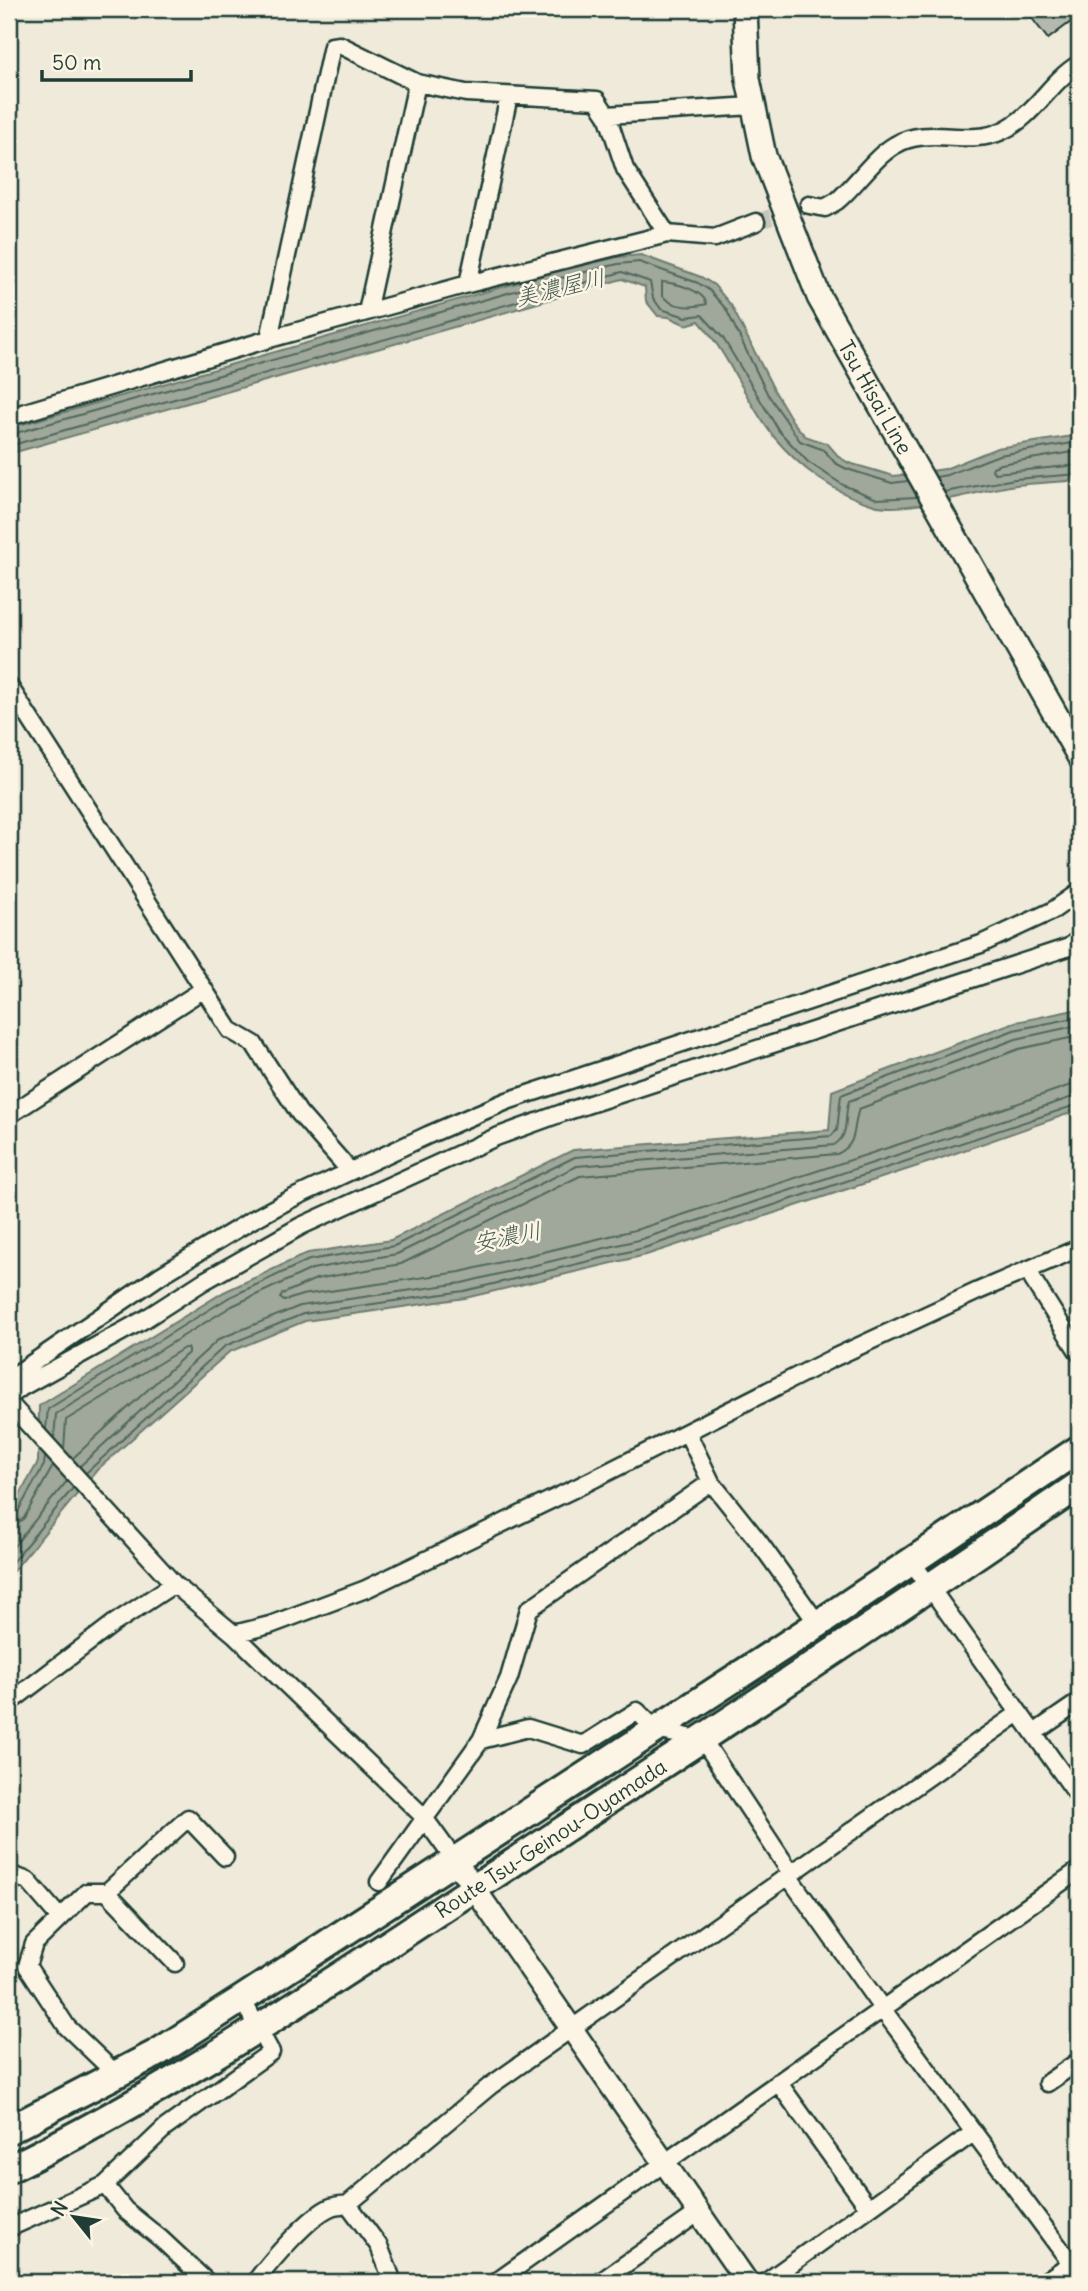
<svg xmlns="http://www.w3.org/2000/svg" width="1088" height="2291" viewBox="0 0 1088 2291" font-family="Delius,'Klee One',sans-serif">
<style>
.water{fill:#9fa89a;stroke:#6c7d71;stroke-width:2}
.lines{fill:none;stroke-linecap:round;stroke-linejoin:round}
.shore{stroke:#52685d;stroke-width:2}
.building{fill:#b5b9ad;stroke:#1f3d34;stroke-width:2}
.minor-tunnel{stroke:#c5c7b9;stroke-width:16;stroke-dasharray:16 8;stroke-linecap:butt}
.minor-casing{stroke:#1f3d34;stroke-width:21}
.tertiary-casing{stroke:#1f3d34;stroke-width:26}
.secondary-casing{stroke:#1f3d34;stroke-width:28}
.primary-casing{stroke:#1f3d34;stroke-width:32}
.minor{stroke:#fcf5e5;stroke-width:16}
.tertiary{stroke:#fcf5e5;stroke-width:21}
.secondary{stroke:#fcf5e5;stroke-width:23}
.primary{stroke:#fcf5e5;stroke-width:26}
.labels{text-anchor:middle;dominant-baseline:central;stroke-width:5;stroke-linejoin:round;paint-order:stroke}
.street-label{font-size:21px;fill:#1f3d34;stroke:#fcf5e5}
.water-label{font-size:23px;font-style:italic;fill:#455d53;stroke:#fcf5e5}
</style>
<rect width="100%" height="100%" fill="#efeada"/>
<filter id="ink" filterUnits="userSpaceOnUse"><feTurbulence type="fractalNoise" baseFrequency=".0143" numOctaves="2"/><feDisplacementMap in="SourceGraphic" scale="14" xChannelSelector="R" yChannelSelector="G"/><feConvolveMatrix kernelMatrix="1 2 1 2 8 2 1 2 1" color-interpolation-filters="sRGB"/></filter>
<g filter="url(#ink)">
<path class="water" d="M641 255 701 277 714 285 731 305 774 390 793 422 805 436 828 444 839 457 849 463 894 476 945 469 997 448 1079 435V480C1058 482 1037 483 1016 485 980 490 906 514 874 505 835 494 800 468 774 437 745 401 731 357 699 321L686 325 669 317 658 316 646 301 645 287 622 279 9 454V428L555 272 618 257Z
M1079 1009V1110L930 1162 646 1255 465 1298 305 1321 229 1352 97 1470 9 1576V1514L38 1462 39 1406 224 1292 308 1253 391 1240 573 1150 829 1130 832 1091 1012 1023Z"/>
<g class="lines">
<path class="shore" d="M662 282C676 283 703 290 707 304 693 308 671 308 662 295Z
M9 435 557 279 618 264 639 262 698 283 709 290 726 309 767 393 800 441 824 450 835 463 847 469 892 483 908 481
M9 446 622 272 650 282 653 298 661 309 686 317 702 315 723 338 779 431 808 462 843 485 877 499 917 497
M1079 451 1001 464 993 467 992 470 995 473 1079 465
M936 477 947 475 999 455 1079 442
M944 492 1015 479 1079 474
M1079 1036 1019 1049 859 1109C852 1127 859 1144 837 1154L580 1176 401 1264 316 1279 282 1294 280 1298 284 1301 302 1295 460 1272 639 1229 921 1137 1068 1086 1079 1085
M46 1429 48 1409 228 1298 309 1260 394 1246 575 1157 831 1136 837 1130 841 1095 1014 1030 1079 1017
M54 1438 56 1414 232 1306 312 1269 397 1254 577 1166 834 1145C851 1135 843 1116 849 1101L1016 1039 1079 1025
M64 1449 66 1420 184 1348H188V1353L73 1458
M80 1466 219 1339 300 1306 462 1283 642 1239 1079 1095
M86 1473 225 1346 303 1314 464 1291 644 1248 1079 1104
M9 1516 17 1513 44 1465 45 1457
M9 1525 18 1523 24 1518 53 1466
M9 1552 67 1481
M9 1566 73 1488"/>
</g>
<path class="building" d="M1034 9H1063L1072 21 1048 39 1028 13Z"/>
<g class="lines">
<path class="minor-tunnel" d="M756 222 809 205"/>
<defs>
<path id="minor" d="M607 115 625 169 667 234
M809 205 825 208 837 201C857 184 873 158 895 145 927 125 968 147 1002 131 1034 117 1050 81 1079 64
M468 284 509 96
M367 312 417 83
M269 339 332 46 340 45 417 83 466 93 597 100 607 115 753 106
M9 417 269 339 468 284 667 234 715 238 756 222
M9 686 230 1030 254 1044 299 1113 350 1171
M9 1115 204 989
M1030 1270 1033 1280 1079 1353
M9 1379 161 1275 252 1220 291 1199 428 1135 507 1101 981 944 1052 911 1079 892
M9 1397 22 1387 145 1319 204 1281 301 1226 496 1137 562 1113 1069 947 1079 939
M9 1403 174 1584 234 1634 422 1815 456 1862
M687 1432 711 1482 759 1542 818 1624
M912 1562 1079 1797
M234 1634 270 1625 366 1589 582 1485 829 1360 978 1291 1079 1248
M9 1703 113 1624 174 1584
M1034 1733 1079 1702
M481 1740 528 1728 583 1745 637 1711 656 1730 703 1740 791 1873
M9 1874 28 1881 60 1918
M789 1877 889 2018 1079 2274
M379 1882 481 1740 509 1678 529 1609 711 1482
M107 1892 188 1818 225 1857
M116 2074 67 2027 27 1966 34 1944 87 1892H107L175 1963
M778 2082 868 2207
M1047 2083 1079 2061
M105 2185 125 2210 161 2239 207 2282
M348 2204 379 2246 393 2282
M9 2228 105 2185 165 2128 271 2052 242 1999
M255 2282C270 2262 309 2216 331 2207 336 2205 343 2205 348 2204L490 2086 1019 1713
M496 2282 1079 1870
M600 2282 698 2213
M766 2282 973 2133
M1044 2282 1079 2258"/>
<path id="tertiary" d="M456 1862 747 2282"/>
<g id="secondary">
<path id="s1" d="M745 9 748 79 764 156 819 297 1079 756"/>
</g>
<g id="primary">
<path d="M9 2130 157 2053 242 1999 818 1624 1079 1449"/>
<path id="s2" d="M9 2169C172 2090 322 1987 473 1889 676 1756 879 1623 1079 1485"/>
</g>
</defs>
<use href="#minor" class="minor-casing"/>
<use href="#tertiary" class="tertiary-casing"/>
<use href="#secondary" class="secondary-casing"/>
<use href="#primary" class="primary-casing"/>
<use href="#minor" class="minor"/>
<use href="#tertiary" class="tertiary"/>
<use href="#secondary" class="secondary"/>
<use href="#primary" class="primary"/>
</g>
</g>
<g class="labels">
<g class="street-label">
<text stroke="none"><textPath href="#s1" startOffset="415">Tsu Hisai Line</textPath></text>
<text stroke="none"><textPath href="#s2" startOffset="635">Route Tsu-Geinou-Oyamada</textPath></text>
</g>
<g class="water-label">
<text transform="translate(560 287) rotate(-13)">美濃屋川</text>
<text transform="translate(507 1236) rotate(-11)">安濃川</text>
</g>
</g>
<rect width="1088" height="2291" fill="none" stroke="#fcf5e5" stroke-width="35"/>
<rect x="18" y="18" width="1053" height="2256" fill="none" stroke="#1f3d34" stroke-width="2.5" filter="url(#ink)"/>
<g transform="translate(74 2217) rotate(300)" stroke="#fcf5e5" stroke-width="5" paint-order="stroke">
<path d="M0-5L12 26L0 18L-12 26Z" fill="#1f3d34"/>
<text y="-10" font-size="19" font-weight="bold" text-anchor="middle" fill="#1f3d34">N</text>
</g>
<path d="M42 70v10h149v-10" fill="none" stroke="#1f3d34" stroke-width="3.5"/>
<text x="52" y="70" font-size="21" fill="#1f3d34" stroke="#fcf5e5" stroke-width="5" paint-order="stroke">50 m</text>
</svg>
